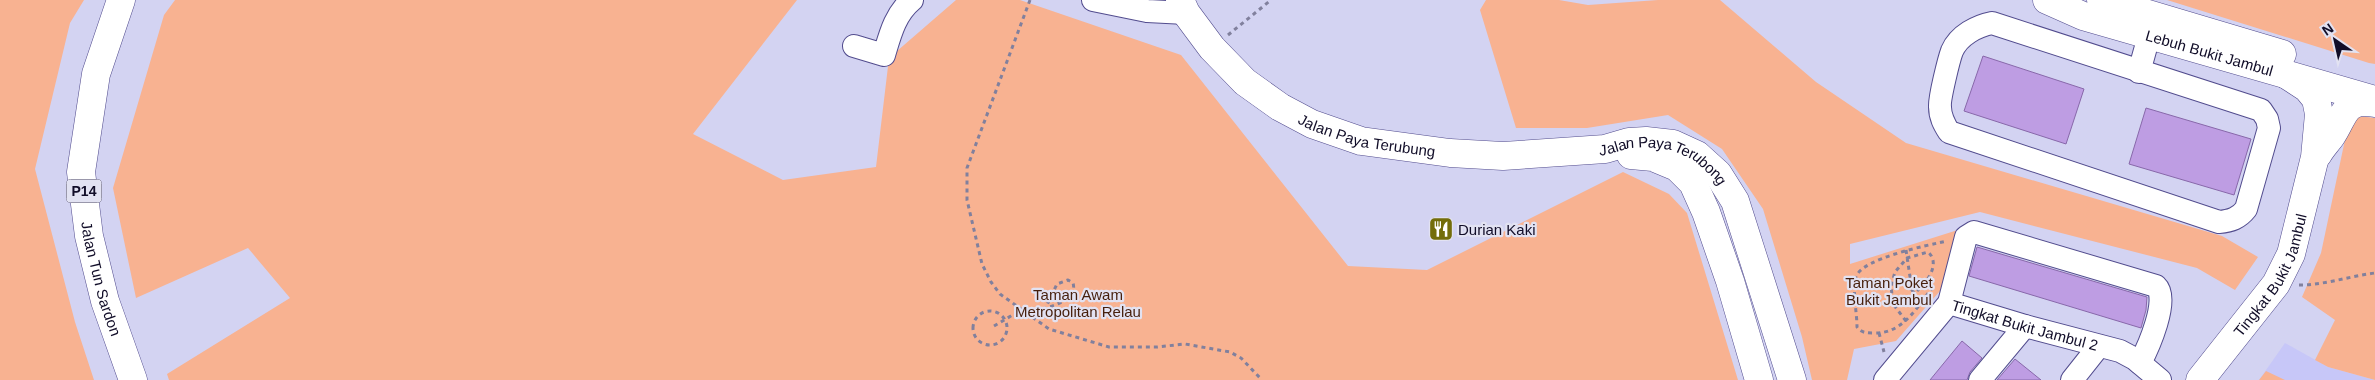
<svg xmlns="http://www.w3.org/2000/svg" width="2375" height="380" viewBox="0 0 2375 380" font-family="Helvetica,sans-serif">
<style>
.built{fill:#c7c7f8}
.green{fill:#f8b291}
.building{fill:#be9de3;stroke:#8868aa}
.lines{fill:none;stroke-linecap:round;stroke-linejoin:round}
.minor-casing{stroke:#524c8e;stroke-width:24}
.major-casing{stroke:#524c8e;stroke-width:29}
.path{stroke:#81809d;stroke-width:3;stroke-dasharray:4 4;stroke-linecap:butt}
.minor{stroke:#fff;stroke-width:22}
.major{stroke:#fff;stroke-width:28}
.labels{text-anchor:middle;dominant-baseline:central;stroke-width:4.5;stroke-linejoin:round;paint-order:stroke}
.shield{fill:#e2e2f2;stroke:#504d65;stroke-width:1}
.shield-label{font-size:14px;font-weight:bold;fill:#110d28}
.street-label{font-size:15px;fill:#110d28;stroke:#e2e2f2}
.poi-label{font-size:15px;fill:#110d28;stroke:#e2e2f2;text-anchor:start}
.park-label{font-size:15px;fill:#461f0c;stroke:#e2e2f2}
</style>
<rect width="100%" height="100%" fill="#d3d3f2"/>
<path class="built" d="M2285 343 2328 367 2375 380H2259Z"/>
<path class="green" d="M0 0H84L70 23 35 169 75 322 94 380H0Z
M175 0H797L693 134 783 180 876 167 889 58 956 0H1020L1181 55 1348 266 1427 270 1623 172 1669 194 1687 213 1738 380H169L167 374 290 298 248 248 136 298 113 188 164 15Z
M1486 0H1559L1588 5 1658 0H1720L1816 82 1906 143 2222 236 2258 257 2235 290 2197 268 1980 212 1850 244V264L1961 229 1947 283 1896 341 1854 349 1847 380H1812L1802 337 1763 209 1722 149 1668 115 1587 128H1516L1480 10Z
M2167 0H2375V64L2369 63Z
M2359 116 2375 118V380L2328 367 2315 360 2335 320 2302 297 2321 253 2346 135Z
M2266 371 2285 380H2259Z"/>
<path class="building" d="M1983 56 2084 89 2066 144 1964 111Z
M2146 108 2251 139 2234 195 2129 164Z
M1977 247 2147 297 2146 310 2141 328 1969 276Z
M1962 341 1982 358 1970 372 1967 380H1930Z
M2015 359 2041 380H1997Z"/>
<g class="lines">
<defs>
<g id="minor">
<path d="M1093 0 1147 11 1186 13"/>
<path d="M1992 23 2261 110 2267 119 2269 128 2246 209C2239 218 2231 221 2219 222L1949 132C1944 124 1940 117 1940 107 1939 99 1949 59 1952 51 1959 35 1977 26 1992 23Z"/>
<path d="M854 46 884 55C890 35 895 14 912 0"/>
<path d="M2139 72 2149 36"/>
<path id="s1" d="M1949 303 2025 326 2120 351 2135 359 2160 380"/>
<path d="M1885 380 1949 303 1966 237 1974 232 2156 286C2170 299 2148 348 2140 363"/>
<path d="M1980 380 2025 326"/>
<path d="M2072 380 2099 346"/>
</g>
<g id="major">
<path id="s2" d="M121 0 96 74 81 172 89 236 105 301 133 380"/>
<path id="s3" d="M1180 0 1186 13 1212 48 1245 82 1280 107 1312 124 1361 141 1450 153 1503 156 1605 149 1629 142 1646 141 1673 144 1697 155 1718 174 1735 201 1792 380"/>
<path id="s4" d="M2047 0 2083 16 2375 100"/>
<path d="M2101 0 2282 54"/>
<path d="M2318 154C2322 147 2328 141 2332 135 2345 115 2344 98 2375 103"/>
<path d="M1631 155 1653 157 1677 167 1693 183 1706 212 1730 281 1759 380"/>
<path id="s5" d="M2200 380 2276 284 2291 254 2315 157 2319 114 2316 99 2307 88 2287 75"/>
</g>
</defs>
<use href="#minor" class="minor-casing"/>
<use href="#major" class="major-casing"/>
<path class="path" d="M1030 0 967 168V200L982 264 991 282 1000 294 1049 329 1109 347H1157L1185 344 1230 352 1241 358 1262 380
M1228 35 1271 0
M1906 250 1912 290 1921 302
M2299 285C2325 285 2350 276 2375 273
M1933 287C1917 307 1903 334 1874 333 1867 333 1861 333 1857 327 1857 312 1852 291 1856 277 1862 258 1929 245 1947 241
M973 328a17 17 0 1 1 34 0a17 17 0 1 1-34 0Z
M1027 313C1041 309 1079 303 1073 283L1068 280 1057 284 1046 307
M1906 321 1893 304 1891 286 1895 272 1907 258 1928 252C1942 264 1925 286 1913 294
M994 326 1021 310
M1879 333 1884 352"/>
<use href="#minor" class="minor"/>
<use href="#major" class="major"/>
</g>
<defs>
<symbol id="restaurant-square" viewBox="-11 -11 22 22"><rect x="-9" y="-9" width="18" height="18" rx="4" fill="#736d0a" stroke="#e2e2f2"/><path d="M-5-6h1v4h1v-4h1v4h1v-4h1v5L-1.5 .5V6h-2V.5L-5-1ZM5-6V6H3V1.5H1.5Q1.5-4 5-6Z" fill="#fff"/></symbol>
</defs>
<g fill-rule="evenodd">
<use href="#restaurant-square" x="1427" y="215" width="28" height="28"/>
</g>
<g class="labels">
<rect class="shield" x="66.5" y="179.5" width="35" height="23" rx="4"/>
<g class="shield-label">
<text x="84" y="191">P14</text>
</g>
<g class="street-label">
<text stroke="none"><textPath href="#s4" startOffset="171">Lebuh Bukit Jambul</textPath></text>
<text stroke="none"><textPath href="#s3" startOffset="241">Jalan Paya Terubung</textPath></text>
<text stroke="none"><textPath href="#s3" startOffset="546">Jalan Paya Terubong</textPath></text>
<text stroke="none"><textPath href="#s5" startOffset="128">Tingkat Bukit Jambul</textPath></text>
<text stroke="none"><textPath href="#s2" startOffset="286">Jalan Tun Sardon</textPath></text>
<text stroke="none"><textPath href="#s1" startOffset="79">Tingkat Bukit Jambul 2</textPath></text>
</g>
<g class="poi-label">
<text x="1458" y="229">Durian Kaki</text>
</g>
<g class="park-label">
<text x="1889" y="282">Taman Poket<tspan x="1889" dy="17">Bukit Jambul</tspan></text>
<text x="1078" y="294">Taman Awam<tspan x="1078" dy="17">Metropolitan Relau</tspan></text>
</g>
</g>
<g transform="translate(2335 40) rotate(326)" stroke="#e2e2f2" stroke-width="4" paint-order="stroke">
<path d="M0-4L9 19L0 12L-9 19Z" fill="#110d28"/>
<text y="-8" font-size="14" font-weight="bold" text-anchor="middle" fill="#110d28">N</text>
</g>
</svg>
